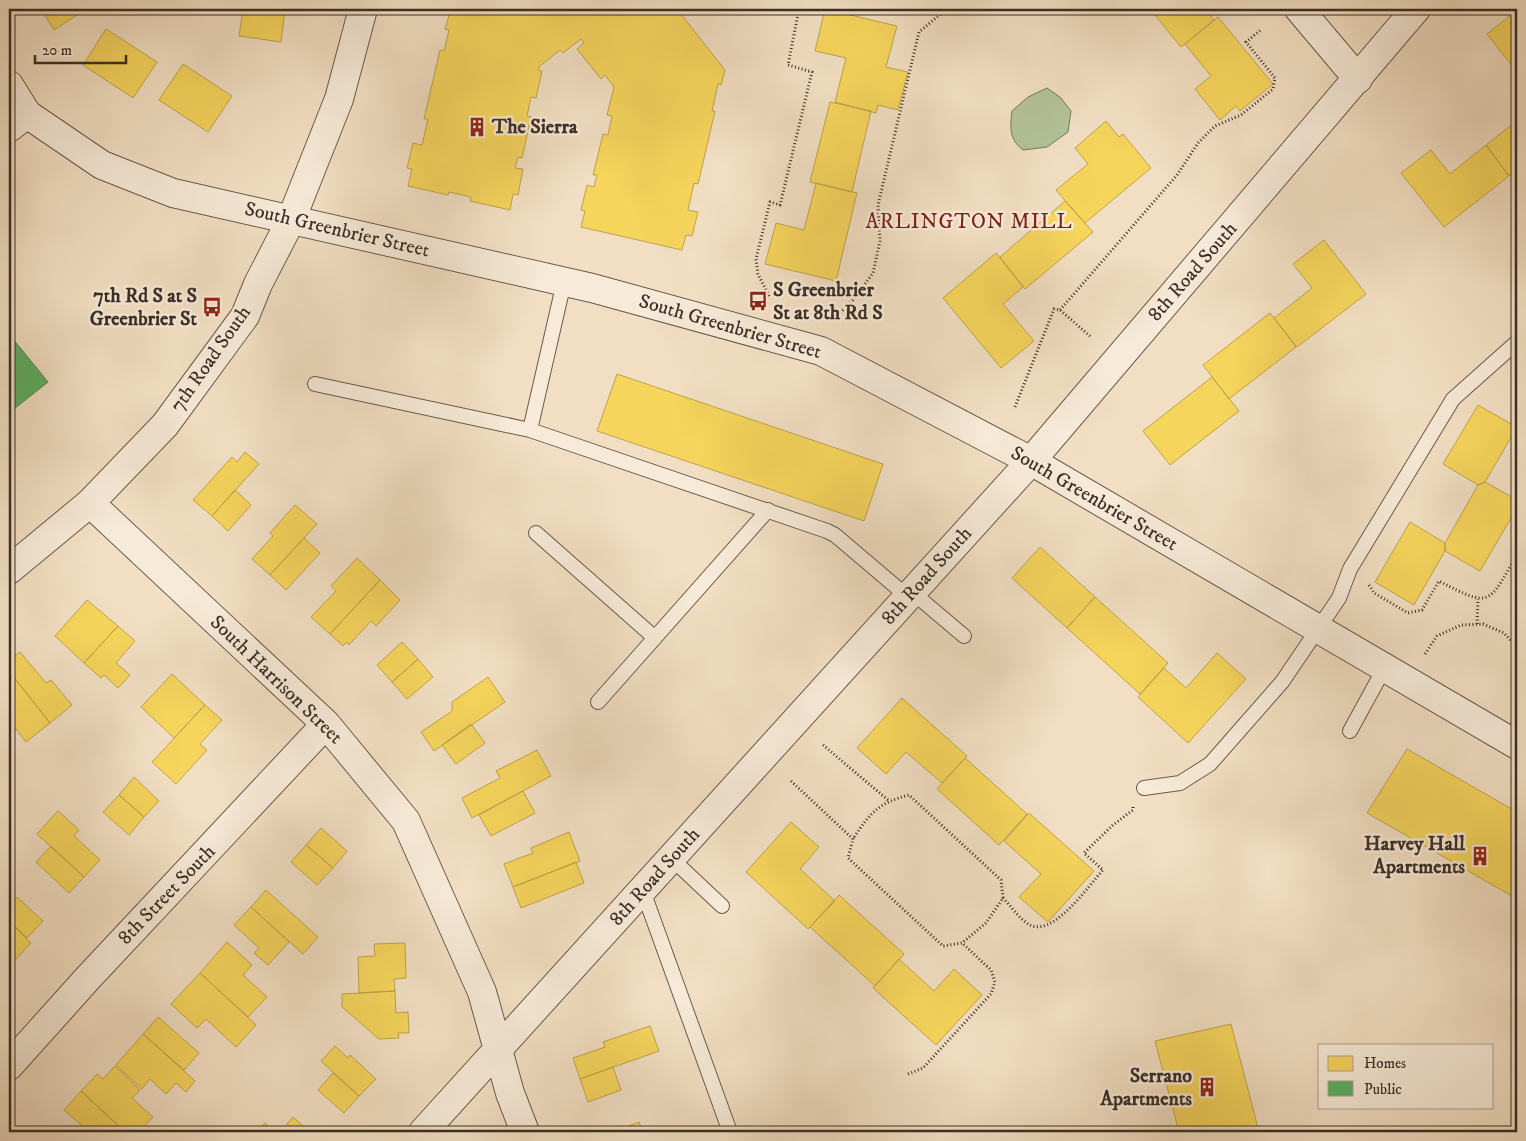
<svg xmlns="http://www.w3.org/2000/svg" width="1526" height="1141" viewBox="0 0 1526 1141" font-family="'IM FELL DW Pica',serif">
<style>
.green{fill:#b3c399;stroke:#777860}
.homes{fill:#f6d55c;stroke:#bea34c}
.public{fill:#5aae61;stroke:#51884f}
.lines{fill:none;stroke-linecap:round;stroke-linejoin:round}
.service-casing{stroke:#695a4d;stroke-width:16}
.minor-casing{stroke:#695a4d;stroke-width:30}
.tertiary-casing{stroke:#695a4d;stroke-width:30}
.path{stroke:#3b2e26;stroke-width:3;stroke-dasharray:1 2.5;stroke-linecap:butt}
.service{stroke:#f7ead8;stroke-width:14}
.minor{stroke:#f7ead8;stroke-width:28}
.tertiary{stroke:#f7ead8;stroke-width:28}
.labels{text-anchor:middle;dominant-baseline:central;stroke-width:5;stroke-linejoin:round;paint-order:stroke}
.poi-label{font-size:20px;font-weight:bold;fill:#3b2e26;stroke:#f7ead8;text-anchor:end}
.street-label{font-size:20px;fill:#3b2e26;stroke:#f7ead8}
.neighbourhood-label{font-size:21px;letter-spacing:1px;fill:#7a1f14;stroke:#f7ead8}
</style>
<rect width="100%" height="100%" fill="#f2dfc3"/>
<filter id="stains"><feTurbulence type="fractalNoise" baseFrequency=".004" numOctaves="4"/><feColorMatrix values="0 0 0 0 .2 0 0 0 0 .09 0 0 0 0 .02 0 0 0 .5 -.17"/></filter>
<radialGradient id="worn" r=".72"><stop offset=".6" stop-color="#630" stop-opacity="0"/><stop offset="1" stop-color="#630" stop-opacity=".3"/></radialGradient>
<path class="green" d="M1047 88 1060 97 1071 111 1068 132 1047 147 1023 150C1009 139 1010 128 1012 111L1028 97Z"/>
<path class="homes" d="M41 9H86L54 30Z
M243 9H285L281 42 239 36Z
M451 9H677L725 70 721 85 718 84 712 111H715L698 184 694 183 688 210 698 212 692 236 686 235 682 250 581 227 585 211 581 210 587 185 594 187 597 175H593L603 134 608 135 612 116 607 115 614 87 605 75 601 79 577 49 584 43 581 39 563 53 560 50 539 67 538 70 542 71 536 98 531 97 527 116 531 117 522 158 518 157 515 168 523 169 518 195 513 194 510 210 470 201 471 197 449 192 448 195 408 186 412 169 407 168 413 143 422 145 428 119H424L440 50 444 51 449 30 445 29Z
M825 9 897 26 886 67 908 72 898 110 878 105 876 113 835 102 846 58 815 51Z
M1150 9H1205L1214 20 1181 47Z
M1517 10V72L1487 34Z
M1218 17 1273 84 1240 111 1236 106 1220 120 1195 89 1211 76 1185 44Z
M106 29 157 62 133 98 83 65Z
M183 64 232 96 208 132 159 100Z
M830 102 871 111 852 192 810 182Z
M1106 121 1119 137 1123 134 1151 168 1085 223 1056 190 1088 164 1075 148Z
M1517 121V170L1509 176 1486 145Z
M1486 145 1509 176 1444 227 1401 173 1431 150 1450 174Z
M816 183 857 193 836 281 765 264 776 223 804 230Z
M1065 201 1093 232 1025 289 1000 257Z
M1324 240 1366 294 1297 347 1274 318 1312 288 1293 264Z
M996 253 1023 287 1003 304 1034 341 1001 368 943 298Z
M1270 313 1296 347 1229 399 1203 365Z
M617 374 883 464 864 521 597 431Z
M1212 377 1239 411 1170 465 1143 431Z
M1478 405 1513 425V434L1485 482 1478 485 1443 464Z
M1517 417V437L1513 434V425Z
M245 452 259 464 212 516 193 500 232 457 237 462Z
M1485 482 1517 500V508L1480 571 1445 551V543L1478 485Z
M235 490 251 505 228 531 212 516Z
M295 505 317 524 270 575 252 559 273 536 270 533Z
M1410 522 1445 543V551L1414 605 1375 582Z
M304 538 320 553 286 590 270 575Z
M1040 547 1095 597 1067 628 1012 578Z
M357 558 380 580 330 634 311 617 336 591 331 586Z
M380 580 400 600 376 626 371 621 349 645 347 642 343 646 330 634Z
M1095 597 1168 663 1140 694 1067 628Z
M87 600 118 626 84 663 55 636Z
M118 626 135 641 116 663 130 675 118 688 104 675 101 678 84 663Z
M402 642 418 659 392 682 377 665Z
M20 652 46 683 51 680 72 705 50 723 9 671V660Z
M1217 653 1246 679 1188 743 1138 697 1164 668 1186 688Z
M418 659 433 677 407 699 392 682Z
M9 671 50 723 26 742 9 720 12 714 9 711Z
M172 674 205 705 174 738 141 707Z
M488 677 505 702 434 751 421 732 452 711V702Z
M902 698 967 756 942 783 906 752 886 774 857 748Z
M205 705 222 720 200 744 207 750 176 784 152 762Z
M471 724 485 743 456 764 442 745Z
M1407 749 1517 812V899L1367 813Z
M537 750 551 776 472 818 462 798 500 778 496 771Z
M965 758 1027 814 999 845 937 789Z
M134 777 159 801 144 817 119 795Z
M523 791 535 813 491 836 479 815Z
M119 795 144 817 129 835 103 812Z
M58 811 79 830 74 836 100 860 84 877 37 834Z
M1029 813 1094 871 1048 922 1019 897 1041 874 1004 841Z
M791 822 819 847 800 869 835 901 808 929 746 872Z
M321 828 347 851 333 868 306 845Z
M569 832 580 861 513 887 504 864 533 853 531 848Z
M306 845 333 868 317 885 291 862Z
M51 846 84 877 69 893 36 862Z
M576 862 584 883 521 908 513 887Z
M266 890 318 937 303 954 251 907Z
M839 895 904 954 875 986 810 927Z
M17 897 43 921 27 938 9 921V907Z
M251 907 289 942 268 965 254 953 259 948 234 925Z
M9 921 31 943 16 959 9 953Z
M227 942 252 965 243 975 267 997 248 1017 200 973Z
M405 943 406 978 394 979 395 991 359 993 358 957 375 956 374 944Z
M899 959 934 991 954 969 982 995 936 1045 873 988Z
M200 973 256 1025 236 1047 206 1019 197 1028 171 1004Z
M395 991 396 1013 408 1012 409 1033H398L399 1038 379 1039 342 1007V994Z
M158 1017 199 1053 184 1070 143 1034Z
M1231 1024 1259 1132H1179L1155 1041Z
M650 1026 659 1051 580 1079 573 1058 605 1047 603 1042Z
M143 1034 195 1081 186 1092 176 1083 166 1094 150 1079 142 1089 116 1065Z
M335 1046 348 1058 350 1055 376 1079 359 1096 321 1061Z
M115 1066 140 1090 132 1098 153 1117 139 1132H125L81 1091 97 1074 103 1079Z
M613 1067 621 1090 588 1102 580 1079Z
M333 1073 359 1096 344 1113 318 1090Z
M81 1091 125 1132H89L64 1110Z
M293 1117 310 1132H280Z
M639 1122 643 1132H613Z
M265 1123 275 1132H256Z"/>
<path class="public" d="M9 334 48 382 9 413Z"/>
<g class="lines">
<defs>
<path id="service" d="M315 384 530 430 827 531 835 535 908 597
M530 430 564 282
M536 533 655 638
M912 592 964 636
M598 702 768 510
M1350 731 1385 667
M1144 788 1180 783 1210 764 1282 682 1339 598 1350 569 1453 399 1517 342
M672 859 722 906
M643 891 730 1132"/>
<path id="minor" d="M1299 9 1358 79
M9 85 27 114 102 165 173 193 592 288 821 351 1031 461 1517 745
M9 128 27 114
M90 503 326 724 406 821 482 992 510 1093 525 1132
M9 1066 87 979 326 724
M423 1132 1031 461 1416 9"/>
<path id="tertiary" d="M9 570 90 503 165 425 245 316 258 284 291 220 339 99 363 9"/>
</defs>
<use href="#service" class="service-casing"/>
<use href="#minor" class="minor-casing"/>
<use href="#tertiary" class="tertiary-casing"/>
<path class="path" d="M769 296 758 274 756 259 770 202 780 205 812 72 788 65 799 9
M1060 310 1177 175 1198 143 1215 126 1241 115 1273 89 1275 78 1246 42 1262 29
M835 318 853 300 873 273 880 241 878 205 919 32 947 9
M1015 407 1054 309 1060 310 1091 337
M1369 585 1374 593 1408 613 1422 610 1439 581C1492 609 1488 604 1517 555
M1477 624 1478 599
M1425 654 1437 636 1461 625 1483 624 1504 633 1517 647
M823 745 888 800
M791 781 853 839 848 858 943 946 962 943 986 923 1003 898 1001 880 909 795C878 803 870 813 853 839
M1003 898C1011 906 1020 920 1030 925 1054 937 1089 885 1103 870L1084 853 1113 825 1133 810V807
M908 1074 923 1068 991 994 995 982 991 970 962 943"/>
<use href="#service" class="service"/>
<use href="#minor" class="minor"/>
<use href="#tertiary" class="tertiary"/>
</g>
<defs>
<symbol id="building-bare" viewBox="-9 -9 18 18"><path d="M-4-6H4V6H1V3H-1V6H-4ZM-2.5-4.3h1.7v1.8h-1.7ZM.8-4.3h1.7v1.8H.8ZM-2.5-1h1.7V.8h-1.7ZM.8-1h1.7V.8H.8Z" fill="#8f2418" stroke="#f7ead8" stroke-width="2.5" paint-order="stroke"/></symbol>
<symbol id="bus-bare" viewBox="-9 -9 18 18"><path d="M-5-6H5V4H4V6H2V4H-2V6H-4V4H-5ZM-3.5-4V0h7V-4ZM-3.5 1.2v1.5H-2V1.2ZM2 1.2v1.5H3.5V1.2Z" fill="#8f2418" stroke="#f7ead8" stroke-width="2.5" paint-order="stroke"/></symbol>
</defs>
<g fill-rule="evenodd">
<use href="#building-bare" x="463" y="113" width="28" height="28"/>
<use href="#bus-bare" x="744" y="287" width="28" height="28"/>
<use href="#bus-bare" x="198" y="293" width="28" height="28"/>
<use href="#building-bare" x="1466" y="842" width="28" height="28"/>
<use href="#building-bare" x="1193" y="1073" width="28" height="28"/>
</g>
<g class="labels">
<g class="poi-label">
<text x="492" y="127" text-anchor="start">The Sierra</text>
<text x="773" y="290" text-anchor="start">S Greenbrier<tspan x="773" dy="23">St at 8th Rd S</tspan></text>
<text x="197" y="296">7th Rd S at S<tspan x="197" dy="23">Greenbrier St</tspan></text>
<text x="1465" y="844">Harvey Hall<tspan x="1465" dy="23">Apartments</tspan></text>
<text x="1192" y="1076">Serrano<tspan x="1192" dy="23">Apartments</tspan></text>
</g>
<g class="street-label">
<text transform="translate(337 230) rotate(13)">South Greenbrier Street</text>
<text transform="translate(1193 272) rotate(-49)">8th Road South</text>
<text transform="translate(730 327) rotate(16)">South Greenbrier Street</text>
<text transform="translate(211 359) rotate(-55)">7th Road South</text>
<text transform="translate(1094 499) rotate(30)">South Greenbrier Street</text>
<text transform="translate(927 576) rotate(-48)">8th Road South</text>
<text transform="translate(276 680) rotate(44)">South Harrison Street</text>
<text transform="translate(655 877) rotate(-48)">8th Road South</text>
<text transform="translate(167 895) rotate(-46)">8th Street South</text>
</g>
<g class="neighbourhood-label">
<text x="969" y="222">ARLINGTON MILL</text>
</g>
</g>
<rect width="1526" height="1141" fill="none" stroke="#f2dfc3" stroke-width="30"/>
<rect x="10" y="10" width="1506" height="1121" fill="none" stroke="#3b2e26" stroke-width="2.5"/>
<rect x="15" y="15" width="1496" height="1111" fill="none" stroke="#3b2e26"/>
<rect x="1318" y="1044" width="175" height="65" fill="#f7ead8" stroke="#ac9f91"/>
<rect x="1328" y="1056" width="25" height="15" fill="#f6d55c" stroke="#ac9f91"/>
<text x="1364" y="1068" font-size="15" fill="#3b2e26">Homes</text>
<rect x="1328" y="1081" width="25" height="15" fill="#5aae61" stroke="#ac9f91"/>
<text x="1364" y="1094" font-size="15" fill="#3b2e26">Public</text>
<path d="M35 55v8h91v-8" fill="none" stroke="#3b2e26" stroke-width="2.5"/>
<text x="42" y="55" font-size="15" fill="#3b2e26" stroke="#f7ead8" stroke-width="4" paint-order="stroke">20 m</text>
<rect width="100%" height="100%" filter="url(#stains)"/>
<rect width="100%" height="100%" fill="url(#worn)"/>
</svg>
